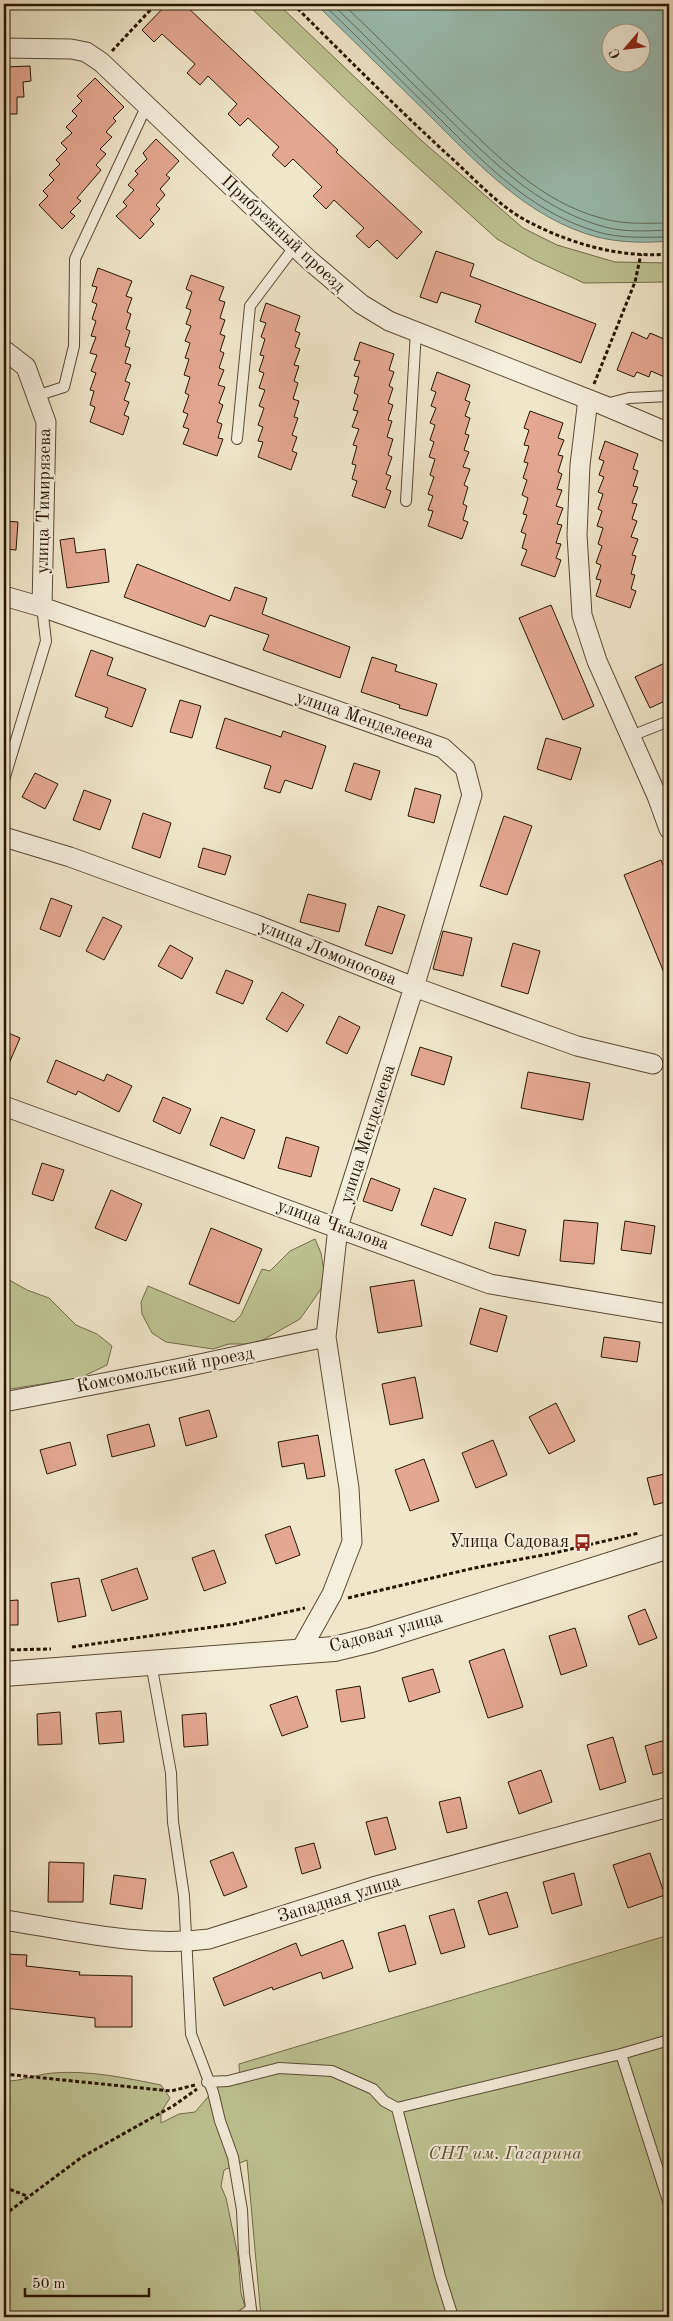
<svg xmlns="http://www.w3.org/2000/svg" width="673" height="2321" viewBox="0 0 673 2321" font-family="'Old Standard TT',serif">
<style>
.green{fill:#bec493;stroke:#726d4a}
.water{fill:#9ac0b6;stroke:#6c7c6d;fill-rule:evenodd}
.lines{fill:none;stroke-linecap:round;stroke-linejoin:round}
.shore{stroke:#606b5b;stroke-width:1}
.building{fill:#e4a892;stroke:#271600}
.service-casing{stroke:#594a32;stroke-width:12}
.minor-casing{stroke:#594a32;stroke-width:21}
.tertiary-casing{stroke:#594a32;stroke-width:26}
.path{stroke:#271600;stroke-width:3;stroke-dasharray:4 2.5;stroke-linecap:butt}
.service{stroke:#f5efdd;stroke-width:10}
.minor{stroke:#f5efdd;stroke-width:19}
.tertiary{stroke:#f5efdd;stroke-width:24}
.labels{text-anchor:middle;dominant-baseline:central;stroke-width:4;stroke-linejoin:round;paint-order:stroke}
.street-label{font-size:18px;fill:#271600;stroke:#f5efdd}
.poi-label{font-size:18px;fill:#271600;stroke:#f5efdd;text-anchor:end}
.park-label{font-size:18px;font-style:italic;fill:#5c5333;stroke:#f5efdd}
</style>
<rect width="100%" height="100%" fill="#f0e7ca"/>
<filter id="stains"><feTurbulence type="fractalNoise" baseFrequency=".004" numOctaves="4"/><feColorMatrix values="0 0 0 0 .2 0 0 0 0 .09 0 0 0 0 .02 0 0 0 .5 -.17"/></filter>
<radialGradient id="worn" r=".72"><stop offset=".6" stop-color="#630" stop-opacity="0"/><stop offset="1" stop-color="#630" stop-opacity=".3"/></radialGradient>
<path class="green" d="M247 4H278L422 141 523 228 557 245 615 262 669 263V282L584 283 534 260 497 239 391 143Z
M315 1239 321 1253 324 1271 321 1289 300 1319 261 1341 246 1344H229L213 1349 166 1342 152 1333 142 1314 141 1302 148 1286 234 1322 241 1315 262 1269 270 1271 290 1251Z
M4 1277 27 1290 49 1298 76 1325 97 1334 112 1346 107 1365 80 1378 4 1390Z
M669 1935V2317H261L247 2160 224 2170 221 2186 226 2198 238 2256 241 2293 248 2317H4V2081C21 2082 36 2074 53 2073 89 2070 126 2078 161 2085L170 2098 161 2112V2123L179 2114 195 2112 214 2090 228 2079 240 2084 239 2064Z"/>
<path class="water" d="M316 4H669V241C645 243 622 243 597 237 529 219 478 164 430 116 392 79 354 41 316 4ZM610 32H640V62H610Z"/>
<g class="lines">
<path class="shore" d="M323 4C361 40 397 77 434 113 482 161 531 213 598 232 622 239 645 237 669 237
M332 4C371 41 409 81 448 118 493 162 537 206 598 225 622 233 645 231 669 230
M343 4C381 40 417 77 454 114 497 156 541 202 601 218 624 225 646 223 669 223"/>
</g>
<path class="building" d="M167 4H184L338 150 336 152 422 232 397 259 377 240 369 248 356 236 364 228 334 200 326 209 313 196 322 187 293 159 285 167 272 155 279 147 248 118 240 126 228 114 237 104 208 76 200 85 187 73 195 64 162 34 154 42 142 30Z
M30 66 31 81 23 82 24 97H17V114H4V67Z
M95 78 124 107 113 118 116 121 106 132 112 137 100 149 106 154 96 165 101 170 77 198 81 201 70 212 75 216 62 229 39 205 48 196 43 191 54 180 49 175 60 164 56 160 67 149 61 143 72 133 66 127 77 116 72 111 82 101 77 96Z
M156 139 179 161 166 175 170 178 160 189 165 195 156 205 160 209 150 220 154 224 140 239 116 216 127 206 123 202 134 190 128 185 138 174 135 171 147 159 143 153Z
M436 251 474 264 470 276 596 324 581 363 475 322 481 305 441 292 437 303 420 297Z
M98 268 132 281 126 296 132 298 127 312 131 314 126 329 130 331 125 346 130 348 125 363 131 365 125 381 130 383 124 400 129 402 124 415 129 417 123 435 90 422 95 407 90 405 94 391 90 390 96 373 91 371 97 355 90 353 96 337 91 336 96 321 92 319 97 304 92 302 97 287 92 286Z
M191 275 224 287 219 300 225 302 220 318 225 320 220 334 225 336 220 351 224 353 219 368 224 370 218 385 225 387 219 403 223 405 217 422 222 424 218 438 223 439 217 456 183 444 189 429 183 427 188 414 183 412 189 395 185 393 190 377 184 375 189 359 185 358 190 343 185 341 191 326 186 324 191 310 186 308 192 292 186 289Z
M266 303 300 316 295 331 300 333 295 347 300 349 294 365 299 366 294 381 298 383 293 399 299 401 294 417 298 418 292 435 297 437 292 451 297 453 291 470 258 457 263 442 258 441 263 427 258 425 264 408 259 406 265 390 259 388 264 373 259 371 264 356 260 355 265 339 261 337 266 323 260 321Z
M632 332 647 339 650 333 669 341V379L651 371 649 377 637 372 634 377 617 370Z
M360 342 394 354 389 370 394 372 389 386 393 388 388 403 393 405 388 420 392 421 387 437 393 439 388 455 392 457 386 474 391 476 386 489 391 491 385 508 352 496 357 481 352 479 356 465 352 464 357 446 353 445 359 429 352 427 358 411 353 410 358 395 354 393 359 377 354 376 360 361 354 360Z
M437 372 470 385 465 400 470 402 465 416 470 418 465 434 469 435 464 450 469 452 463 467 470 469 464 485 468 487 463 504 467 506 463 520 468 522 462 539 428 526 433 511 428 510 433 496 428 494 434 477 430 475 435 459 429 457 434 442 430 440 435 425 430 423 436 408 431 406 436 392 431 390Z
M530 411 563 423 558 438 564 440 558 455 563 456 558 472 562 474 557 489 562 490 556 506 563 508 557 524 562 525 556 543 561 544 556 558 561 560 555 577 521 565 527 550 522 548 526 534 521 532 527 515 523 514 528 498 522 495 527 480 523 478 528 463 524 462 529 446 524 445 529 430 524 428Z
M605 441 638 454 633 469 638 471 633 486 638 487 632 503 637 504 632 519 637 521 631 537 638 539 632 555 636 556 631 574 635 575 631 589 636 591 630 608 596 596 601 580 596 579 601 565 596 563 602 546 598 544 603 528 597 526 602 511 598 509 603 494 598 492 604 477 599 475 604 461 599 459Z
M4 521 18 522 16 550 4 549Z
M74 538 76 553 105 549 109 582 67 588 60 540Z
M137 564 230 601 235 587 267 598 262 614 350 647 340 678 263 650 269 635 210 615 205 627 124 597Z
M551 605 594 706 563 720 519 618Z
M91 650 113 658 107 675 146 689 132 727 105 717 108 708 75 696Z
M372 657 397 665 395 671 437 684 427 716 399 708 400 705 361 692Z
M669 661V699L650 708 635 677Z
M180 700 201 706 192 738 170 732Z
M225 718 281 737 283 731 326 746 312 789 285 780 280 793 264 788 271 766 216 748Z
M546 738 581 748 571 780 537 769Z
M354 763 380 771 371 800 345 791Z
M35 773 58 784 45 809 22 797Z
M415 788 441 795 434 823 408 816Z
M84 790 111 800 100 830 73 820Z
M143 813 171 823 160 858 132 848Z
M504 816 532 826 507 895 480 886Z
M203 848 231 856 225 875 198 867Z
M661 860 669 880V985L624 875Z
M308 894 346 904 339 932 300 922Z
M51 898 72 906 60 937 40 929Z
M378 906 405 915 392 954 365 945Z
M103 917 122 926 104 960 86 951Z
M443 931 472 938 463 976 433 969Z
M513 943 540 951 528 994 501 986Z
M170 945 193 958 182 979 158 966Z
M226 970 253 981 243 1004 216 993Z
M282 992 304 1005 287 1032 266 1019Z
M339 1016 360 1027 347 1054 326 1043Z
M4 1031 20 1038 4 1075Z
M420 1047 452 1057 444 1085 411 1075Z
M56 1060 104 1081 107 1074 132 1086 119 1112 78 1091 76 1095 47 1082Z
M528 1072 590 1083 583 1120 521 1108Z
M163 1097 191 1109 180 1134 153 1121Z
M221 1117 255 1130 244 1159 210 1145Z
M286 1137 319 1147 311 1177 278 1168Z
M42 1163 64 1170 53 1201 32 1194Z
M371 1178 400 1189 392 1211 363 1201Z
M434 1188 466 1199 452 1236 421 1225Z
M111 1190 142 1204 126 1241 95 1228Z
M564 1220 598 1223 594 1264 560 1261Z
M625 1221 655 1226 651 1254 621 1250Z
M495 1222 526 1230 519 1256 489 1248Z
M211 1228 262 1249 239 1304 189 1284Z
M414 1280 422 1326 378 1333 370 1287Z
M480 1308 507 1316 497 1352 470 1344Z
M604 1337 640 1342 637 1362 601 1357Z
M415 1377 423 1418 390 1425 382 1384Z
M556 1403 575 1441 549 1454 529 1417Z
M209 1410 217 1437 186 1446 179 1418Z
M149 1424 155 1446 112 1457 107 1435Z
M318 1435 325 1476 307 1479 304 1463 282 1467 278 1442Z
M493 1440 507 1475 476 1488 462 1453Z
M70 1442 76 1465 47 1474 40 1450Z
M424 1459 439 1501 410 1511 395 1470Z
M669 1473V1501L654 1505 647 1478Z
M290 1526 300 1555 276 1564 265 1535Z
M214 1550 226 1583 204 1591 192 1558Z
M137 1568 148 1599 112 1611 101 1580Z
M79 1578 86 1616 58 1622 51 1583Z
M18 1600V1625H4V1601Z
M645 1609 657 1638 639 1645 628 1616Z
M575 1628 587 1666 561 1675 549 1636Z
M504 1649 523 1707 488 1718 469 1661Z
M433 1669 440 1692 409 1702 402 1678Z
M360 1686 365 1718 341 1722 336 1690Z
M297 1696 308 1727 282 1736 270 1705Z
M121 1711 124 1742 99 1744 96 1713Z
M60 1712 62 1744 38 1745 37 1714Z
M206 1713 208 1745 184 1747 182 1715Z
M613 1737 626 1782 600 1790 587 1745Z
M669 1739V1771L653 1775 645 1746Z
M541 1770 552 1802 519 1814 508 1782Z
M460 1797 467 1828 447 1833 439 1802Z
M387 1817 396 1849 375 1855 366 1822Z
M314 1843 321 1868 302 1874 295 1848Z
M233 1852 247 1887 224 1896 210 1861Z
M650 1853 665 1895 628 1908 613 1865Z
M49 1862 84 1863 83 1902H48Z
M574 1873 582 1905 552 1914 543 1882Z
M114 1875 146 1879 142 1909 110 1904Z
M507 1892 518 1927 489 1935 478 1901Z
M454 1909 465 1947 441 1954 429 1916Z
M405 1925 416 1964 389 1972 378 1933Z
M343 1940 353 1968 323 1979 321 1972 273 1990 272 1987 224 2006 213 1978 296 1943 301 1956Z
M4 1954 27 1955 26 1966 80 1972 79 1975 132 1976V2027H95V2018L4 2008Z"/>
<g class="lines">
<defs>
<path id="service" d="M36 396 64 387 74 346 75 259 147 105
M606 404 629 398 669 396
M237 439 250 306 295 246
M406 501 416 331
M631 736 669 721
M4 780 46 641 42 607
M151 1663 171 1773 173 1822 184 1896 191 2034 213 2092 220 2121 233 2157 242 2210 244 2253 252 2317
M621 2054 669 2204
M207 2082 228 2081 279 2068 332 2071 373 2089 384 2101 397 2108 621 2054 669 2040
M397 2108 440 2276 453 2317
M240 2317 251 2309"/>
<path id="minor" d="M4 48 71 49 86 52 101 62 309 260 361 304 389 321 603 405 669 433
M4 350 26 367 46 422 42 607
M588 399 580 465 577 535 582 615 597 661 657 796 669 829
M4 596 42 607 443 748 465 768 472 795 414 987 338 1227 326 1337 349 1488 352 1542 332 1594 299 1653
M4 837 70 857 257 925 414 987 577 1046 653 1064
M4 1106 490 1284 669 1314
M4 1402 176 1369 326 1337
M4 1920C71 1930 141 1948 209 1939L373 1887 669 1807"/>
<path id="tertiary" d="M4 1674 334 1649 371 1640 669 1546"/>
</defs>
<use href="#service" class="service-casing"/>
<use href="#minor" class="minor-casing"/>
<use href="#tertiary" class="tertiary-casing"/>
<path class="path" d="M293 4C344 55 395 106 448 155 473 177 497 205 527 221 571 244 619 258 669 254
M112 51 156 4
M594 384 635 282 641 254
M348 1598 474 1568 554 1553 639 1533
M72 1647 234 1624 305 1608
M4 1650 51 1649
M4 2074 171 2091 195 2085
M4 2187 27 2196
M4 2215 82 2157 173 2106 197 2089"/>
<use href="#service" class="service"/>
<use href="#minor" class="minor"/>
<use href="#tertiary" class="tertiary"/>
</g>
<defs>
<symbol id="bus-bare" viewBox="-9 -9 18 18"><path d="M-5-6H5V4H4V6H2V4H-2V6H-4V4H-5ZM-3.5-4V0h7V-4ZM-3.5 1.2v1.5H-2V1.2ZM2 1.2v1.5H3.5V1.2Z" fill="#8f2418" stroke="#f5efdd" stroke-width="2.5" paint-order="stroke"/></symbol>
</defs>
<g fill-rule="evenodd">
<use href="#bus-bare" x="570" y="1530" width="25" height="25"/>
</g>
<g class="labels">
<g class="street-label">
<text transform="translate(283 234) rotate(43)">Прибрежный проезд</text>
<text transform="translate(44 501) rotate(-89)">улица Тимирязева</text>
<text transform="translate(365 720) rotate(19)">улица Менделеева</text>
<text transform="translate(328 953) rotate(22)">улица Ломоносова</text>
<text transform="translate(368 1134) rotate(-72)">улица Менделеева</text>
<text transform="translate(333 1225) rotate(20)">улица Чкалова</text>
<text transform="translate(165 1370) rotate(-11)">Комсомольский проезд</text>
<text transform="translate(386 1632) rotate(-15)">Садовая улица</text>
<text transform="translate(339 1899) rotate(-17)">Западная улица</text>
</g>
<g class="poi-label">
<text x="569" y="1542">Улица Садовая</text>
</g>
<g class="park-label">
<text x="505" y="2154">СНТ им. Гагарина</text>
</g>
</g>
<rect width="673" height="2321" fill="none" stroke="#f0e7ca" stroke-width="20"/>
<rect x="5" y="5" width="663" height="2311" fill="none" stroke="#271600" stroke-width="2.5"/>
<rect x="10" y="10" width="653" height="2301" fill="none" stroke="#271600"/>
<g transform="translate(626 48) rotate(242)"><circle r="24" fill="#f5efdd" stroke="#a39885"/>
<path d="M0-4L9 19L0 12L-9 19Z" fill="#8f2418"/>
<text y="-8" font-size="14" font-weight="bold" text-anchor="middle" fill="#271600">С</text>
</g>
<path d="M25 2288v8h124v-8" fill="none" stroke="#271600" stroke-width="2.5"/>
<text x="32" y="2288" font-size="15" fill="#271600" stroke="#f5efdd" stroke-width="4" paint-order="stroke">50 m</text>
<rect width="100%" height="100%" filter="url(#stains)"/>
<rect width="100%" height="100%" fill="url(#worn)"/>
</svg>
